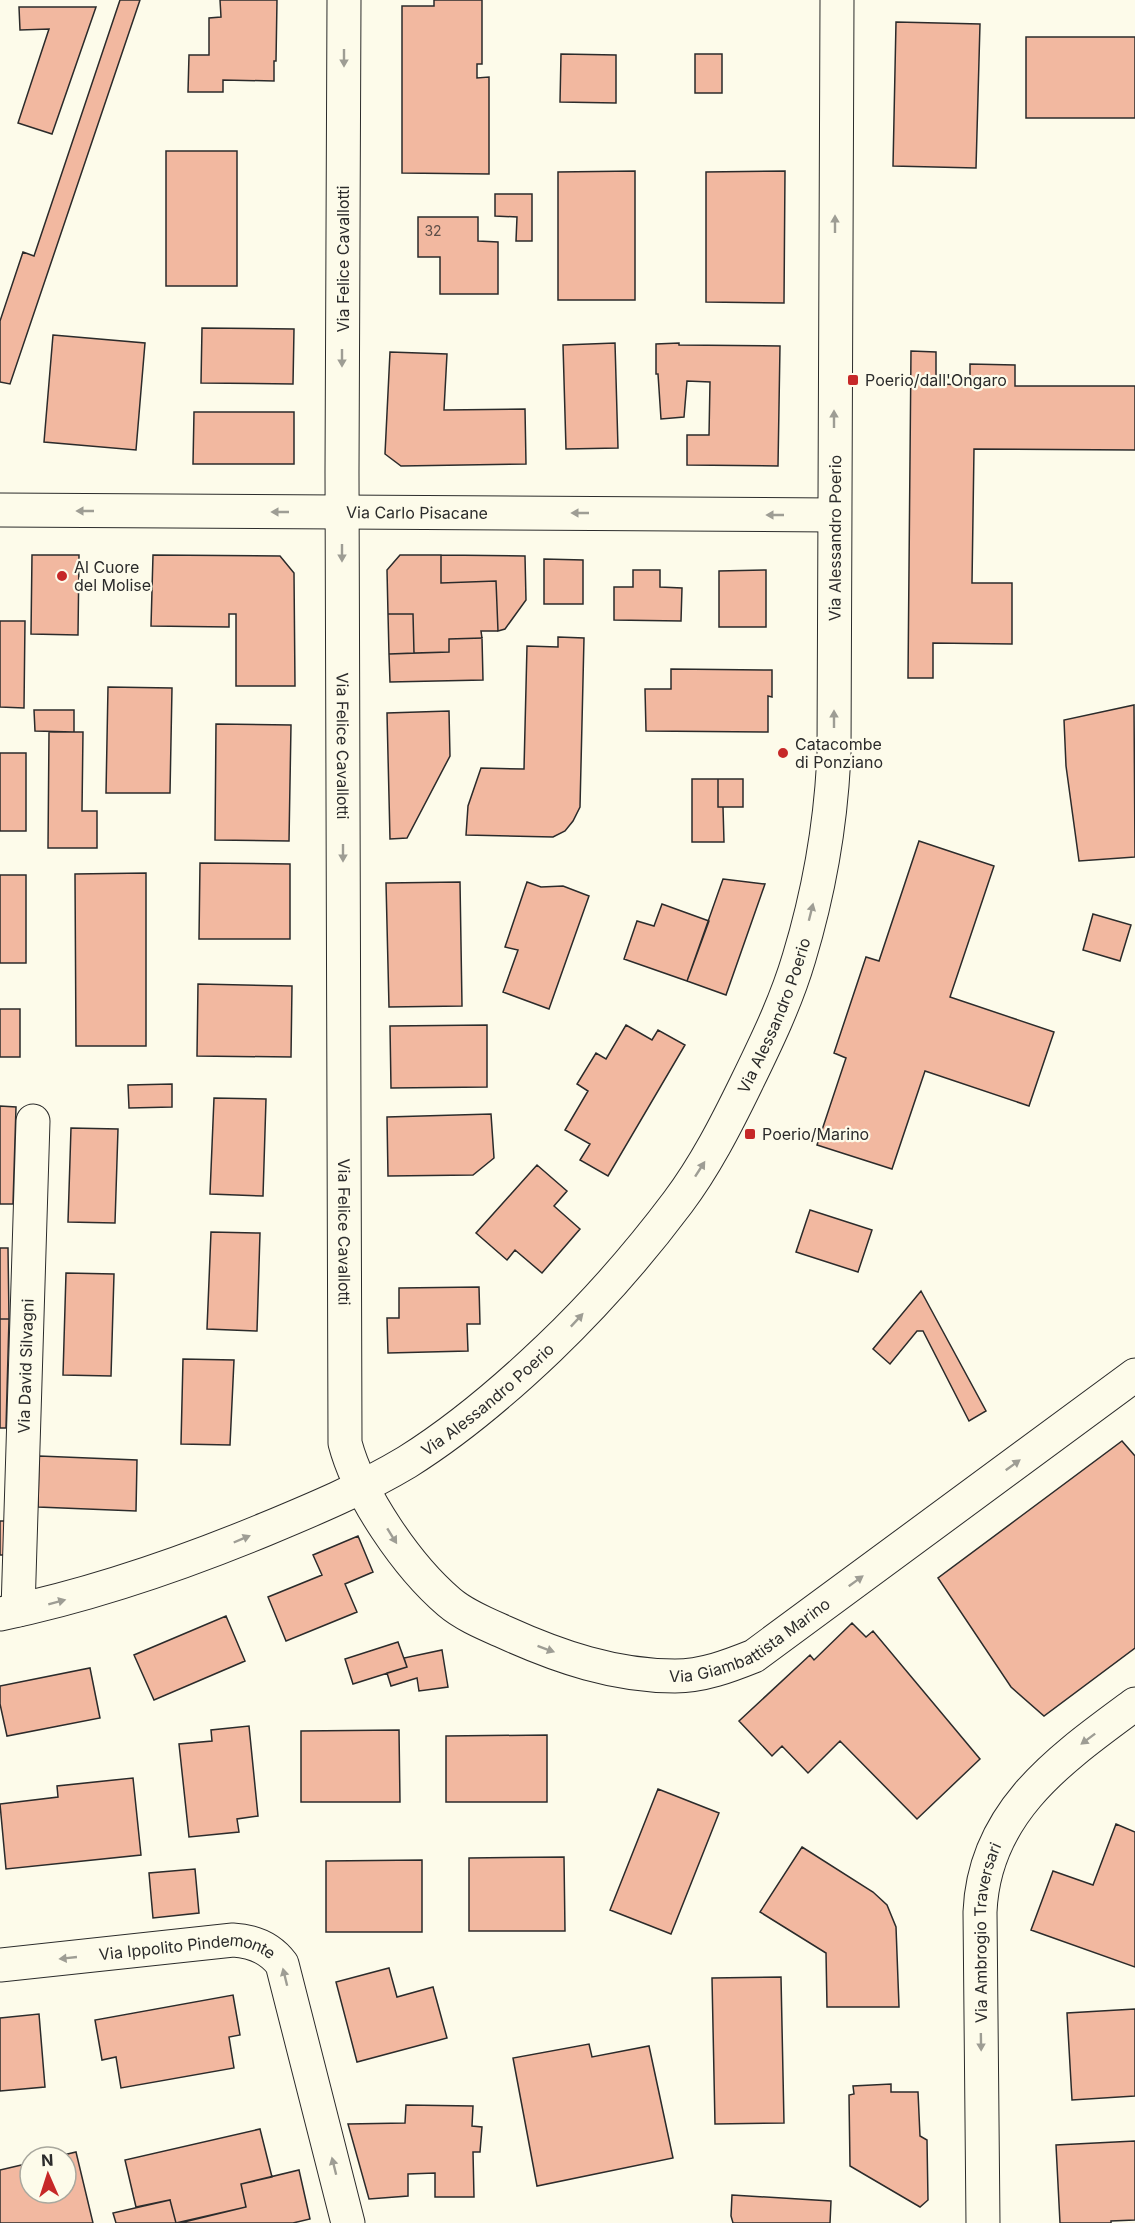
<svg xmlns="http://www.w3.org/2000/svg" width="1135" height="2223" viewBox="0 0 1135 2223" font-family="Inter,sans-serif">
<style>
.building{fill:#f2b8a0;stroke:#2b2b2b;stroke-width:1.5}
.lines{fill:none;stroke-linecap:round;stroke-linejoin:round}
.minor-casing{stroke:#2b2b2b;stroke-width:35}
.minor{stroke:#fdfbea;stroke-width:33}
.oneway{fill:#9e9d94}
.poi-dot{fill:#c62828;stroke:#fdfbea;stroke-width:2}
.labels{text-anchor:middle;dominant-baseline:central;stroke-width:4.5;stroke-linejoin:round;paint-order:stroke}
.number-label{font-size:14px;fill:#5d4e48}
.street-label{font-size:16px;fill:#2b2b2b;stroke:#fdfbea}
.poi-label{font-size:16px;fill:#2b2b2b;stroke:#fdfbea;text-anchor:start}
</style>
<rect width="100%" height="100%" fill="#fdfbea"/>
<path class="building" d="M120 0H140L10 384 0 382V321L23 252 34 256Z
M220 0H277L276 61H274V81L223 80V92H188L189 55H209V18L221 17Z
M434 0H482V64H477V78L489 77V174L402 173V6H434Z
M19 7H96L52 134 18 123 49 29 20 30Z
M896 22 980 24 976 168 893 166Z
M1026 37H1135V118H1026Z
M561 54 616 55V103L560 102Z
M695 54H722V93H695Z
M166 151H237V286H166Z
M635 171V300H558V172Z
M785 171 784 303 706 302V172Z
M495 194H532V241H516L517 217 495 216Z
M418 217H478V241L498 242V294H440V257H418Z
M202 328 294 329 293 384 201 383Z
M53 335 145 343 136 450 44 442Z
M615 343 618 448 566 449 563 345Z
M679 343V345L780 346 778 466 687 465V435H709L710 382 687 381 684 417 661 419 658 374H656V344Z
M911 351 936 352V384L970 385V364L1015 365V386H1135V450L974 449 972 583H1012V644L933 643V678H908Z
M390 352 447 354 444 410 525 409 526 464 401 466 385 454Z
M194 412H294V464H193Z
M32 555H79L78 635 31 634Z
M153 555 280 556 294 573 295 686H236V614H229V627L151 626Z
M400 555H441V583L496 581 498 631H481L482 638 449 639V652L414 653 413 614H388L387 570Z
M441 555 525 556 526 600 505 629 498 631 496 581 441 583Z
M544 559 583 560V604H544Z
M633 570H660V587L682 588 681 621 614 620V587H633Z
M766 570V627H719V571Z
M388 614H413L414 653 389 654Z
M0 621H25L24 708 0 707Z
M558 637 584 638 580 807 573 821 565 831 553 837 466 835 468 806 481 768 524 769 527 646 558 647Z
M482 638 483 680 390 682 389 654 449 652V639Z
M671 669 772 670V697L768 696V732L646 731 645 689H671Z
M108 687 172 688 170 793H106Z
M1134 705 1135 857 1079 861 1066 766 1064 720Z
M34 710H74V732L35 731Z
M449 711 450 756 407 838 390 839 387 713Z
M216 724 291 725 289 841 215 840Z
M49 732H83L82 811H97V848H48Z
M0 753H26V831H0Z
M692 779H718V807H723L724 842H692Z
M718 779H743V807H718Z
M919 841 994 866 950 997 1054 1032 1029 1106 925 1071 892 1169 817 1145 846 1058 834 1053 866 957 879 961Z
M200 863 290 864V939H199Z
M146 873V1046H76L75 874Z
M0 875H26V963H0Z
M723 879 765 884 726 995 687 981Z
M460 882 462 1006 389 1007 386 883Z
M527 882 541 887 563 886 589 896 549 1009 503 992 518 950 505 947Z
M662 904 709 921 687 981 624 959 637 921 654 926Z
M1093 914 1131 925 1120 961 1083 950Z
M198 984 292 986 291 1057 197 1056Z
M0 1009H20V1057H0Z
M487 1025V1087L391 1088 390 1026Z
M626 1025 652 1040 658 1030 685 1045 608 1176 580 1160 590 1144 565 1130 588 1091 577 1084 596 1053 606 1059Z
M172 1084V1107L129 1108 128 1085Z
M214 1098 266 1099 263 1196 210 1194Z
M0 1106 16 1107 13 1204H0Z
M491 1114 494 1158 473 1175 388 1176 387 1117Z
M71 1128 118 1129 115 1223 68 1222Z
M537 1165 567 1191 554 1206 580 1229 542 1273 515 1250 507 1260 476 1233Z
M810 1210 872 1230 858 1272 796 1252Z
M211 1232 260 1233 257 1331 207 1329Z
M0 1248H8L9 1319H0Z
M66 1273 114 1274 111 1376 63 1375Z
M479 1287 480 1324H467L468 1351 388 1353 387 1318H399V1288Z
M921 1291 986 1411 969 1421 923 1331H917L890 1364 873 1349Z
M0 1319H9L6 1428H0Z
M183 1359 234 1360 230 1445 181 1444Z
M1122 1441 1135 1456V1648L1044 1716 1011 1687 938 1578Z
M39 1456 137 1460 136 1511 38 1507Z
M0 1521H8V1555H0Z
M358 1536 373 1572 345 1584 357 1612 286 1641 268 1597 322 1575 313 1555Z
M226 1616 245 1661 154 1700 134 1655Z
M852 1623 866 1637 873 1631 980 1759 917 1819 840 1741 808 1773 782 1746 772 1756 739 1721 810 1655 814 1660Z
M398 1642 407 1667 353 1684 345 1659Z
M442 1650 448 1687 419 1691 417 1678 391 1686 387 1673 407 1667 404 1658Z
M90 1668 100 1718 7 1736 0 1704V1686Z
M249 1726 258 1816 237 1819 239 1832 189 1837 179 1744 212 1741 211 1730Z
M399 1730 400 1802H301V1731Z
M547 1735V1802H446V1736Z
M133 1778 141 1855 6 1869 0 1804 58 1797 57 1786Z
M658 1789 719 1813 671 1934 610 1910Z
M1116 1824 1135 1832V1967L1031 1930 1053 1871 1093 1885Z
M802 1847 873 1892 887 1905 896 1927 899 2007H827L826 1953 760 1912Z
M564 1857 565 1931H469V1858Z
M422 1860V1932H326V1861Z
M195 1869 199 1913 153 1918 149 1873Z
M389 1968 397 1997 433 1987 447 2038 357 2062 336 1982Z
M781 1977 784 2123 715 2124 712 1978Z
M233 1995 240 2035 229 2037 234 2068 121 2088 116 2057 102 2060 95 2020Z
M1135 2009V2096L1072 2100 1067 2013Z
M39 2014 45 2087 0 2091V2018Z
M589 2044 592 2057 649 2046 673 2158 537 2186 513 2058Z
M891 2084V2092H918L920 2136 927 2140 928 2200 920 2207 850 2166 849 2095 854 2094 853 2086Z
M406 2105 473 2106 472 2126 482 2127 480 2152H473L474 2197H435V2173L408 2174V2196L369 2199 348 2124 405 2123Z
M260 2129 272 2177 241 2184 246 2207 176 2223 170 2200 136 2207 125 2160Z
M1135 2141V2220L1111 2221V2223H1060L1056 2145Z
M76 2152 93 2223H0V2170L30 2163V2193H66V2157H55Z
M299 2170 310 2219 293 2223H180L246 2207 241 2184Z
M732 2195 831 2201 830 2223H733L731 2216Z
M170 2200 176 2223H116L113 2213Z"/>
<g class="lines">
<defs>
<g id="minor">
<path id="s1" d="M344 0 342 473 345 1443C359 1496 407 1566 449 1602 464 1615 486 1624 504 1632 559 1657 615 1676 675 1676 703 1676 729 1666 754 1656L1135 1375"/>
<path id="s2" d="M0 510 833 515"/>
<path id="s3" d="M18 1610 33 1121"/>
<path id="s4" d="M0 1614C92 1595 179 1565 266 1529 314 1509 362 1489 407 1462 458 1430 505 1390 549 1348 595 1304 639 1254 678 1202 705 1166 726 1125 746 1084 766 1043 786 1002 799 958 819 892 831 823 834 754L837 0"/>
<path id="s5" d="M0 1965 233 1940C252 1941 270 1948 282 1964L348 2223"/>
<path id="s6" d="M983 2223 980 1912C984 1811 1062 1758 1135 1704"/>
</g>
</defs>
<use href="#minor" class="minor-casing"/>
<use href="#minor" class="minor"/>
</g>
<defs><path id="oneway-solid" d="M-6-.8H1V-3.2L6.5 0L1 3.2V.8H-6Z" transform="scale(1.5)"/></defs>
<g class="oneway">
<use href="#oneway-solid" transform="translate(344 58) rotate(90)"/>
<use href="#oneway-solid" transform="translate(835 224) rotate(-90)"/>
<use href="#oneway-solid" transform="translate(342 358) rotate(90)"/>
<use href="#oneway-solid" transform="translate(834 419) rotate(-90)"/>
<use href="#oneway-solid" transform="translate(85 511) rotate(-180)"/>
<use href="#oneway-solid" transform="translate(280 512) rotate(-180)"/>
<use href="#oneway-solid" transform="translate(580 513) rotate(-180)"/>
<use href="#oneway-solid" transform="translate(775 515) rotate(-180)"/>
<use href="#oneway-solid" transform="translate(342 553) rotate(90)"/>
<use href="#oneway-solid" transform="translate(834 719) rotate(-90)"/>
<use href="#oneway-solid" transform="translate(343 853) rotate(90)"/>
<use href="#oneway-solid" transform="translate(811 912) rotate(-76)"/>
<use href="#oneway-solid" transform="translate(700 1169) rotate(-57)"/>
<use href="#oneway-solid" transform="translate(577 1320) rotate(-47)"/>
<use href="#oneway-solid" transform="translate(1013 1465) rotate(-36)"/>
<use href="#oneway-solid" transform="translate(392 1536) rotate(58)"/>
<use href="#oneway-solid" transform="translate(242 1539) rotate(-23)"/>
<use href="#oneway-solid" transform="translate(856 1581) rotate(-36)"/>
<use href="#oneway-solid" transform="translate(57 1602) rotate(-15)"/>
<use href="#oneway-solid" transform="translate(546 1649) rotate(20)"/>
<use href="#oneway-solid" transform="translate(1088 1739) rotate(143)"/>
<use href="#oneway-solid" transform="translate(68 1958) rotate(174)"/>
<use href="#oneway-solid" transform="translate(285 1977) rotate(-104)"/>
<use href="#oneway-solid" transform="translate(981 2042) rotate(89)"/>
<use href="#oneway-solid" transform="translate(334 2166) rotate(-104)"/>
</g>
<g class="poi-dot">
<rect x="847" y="374" width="12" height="12" rx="3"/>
<circle cx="62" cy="576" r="6"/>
<circle cx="783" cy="753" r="6"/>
<rect x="744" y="1128" width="12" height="12" rx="3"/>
</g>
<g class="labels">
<g class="number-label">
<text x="433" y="230">32</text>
</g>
<g class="street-label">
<text transform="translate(343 259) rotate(-90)">Via Felice Cavallotti</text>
<text stroke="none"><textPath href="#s2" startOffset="417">Via Carlo Pisacane</textPath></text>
<text stroke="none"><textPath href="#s4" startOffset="1510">Via Alessandro Poerio</textPath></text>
<text stroke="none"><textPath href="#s1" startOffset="746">Via Felice Cavallotti</textPath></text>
<text stroke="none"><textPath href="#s4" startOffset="1024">Via Alessandro Poerio</textPath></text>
<text stroke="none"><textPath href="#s1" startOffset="1232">Via Felice Cavallotti</textPath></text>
<text stroke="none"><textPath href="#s3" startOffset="244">Via David Silvagni</textPath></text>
<text stroke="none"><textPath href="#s4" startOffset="538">Via Alessandro Poerio</textPath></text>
<text stroke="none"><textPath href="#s1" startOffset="1960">Via Giambattista Marino</textPath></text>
<text stroke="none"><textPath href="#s6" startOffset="291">Via Ambrogio Traversari</textPath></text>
<text stroke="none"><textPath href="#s5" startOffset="189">Via Ippolito Pindemonte</textPath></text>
</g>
<g class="poi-label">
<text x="865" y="380">Poerio/dall'Ongaro</text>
<text x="74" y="567">Al Cuore<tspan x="74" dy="18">del Molise</tspan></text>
<text x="795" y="744">Catacombe<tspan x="795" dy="18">di Ponziano</tspan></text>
<text x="762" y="1134">Poerio/Marino</text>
</g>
</g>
<g transform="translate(48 2175) rotate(357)"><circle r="28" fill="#fdfbea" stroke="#a9a89e" stroke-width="1.5"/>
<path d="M0-4.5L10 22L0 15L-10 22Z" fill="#c62828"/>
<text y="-9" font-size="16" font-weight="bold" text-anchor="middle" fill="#2b2b2b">N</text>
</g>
</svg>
